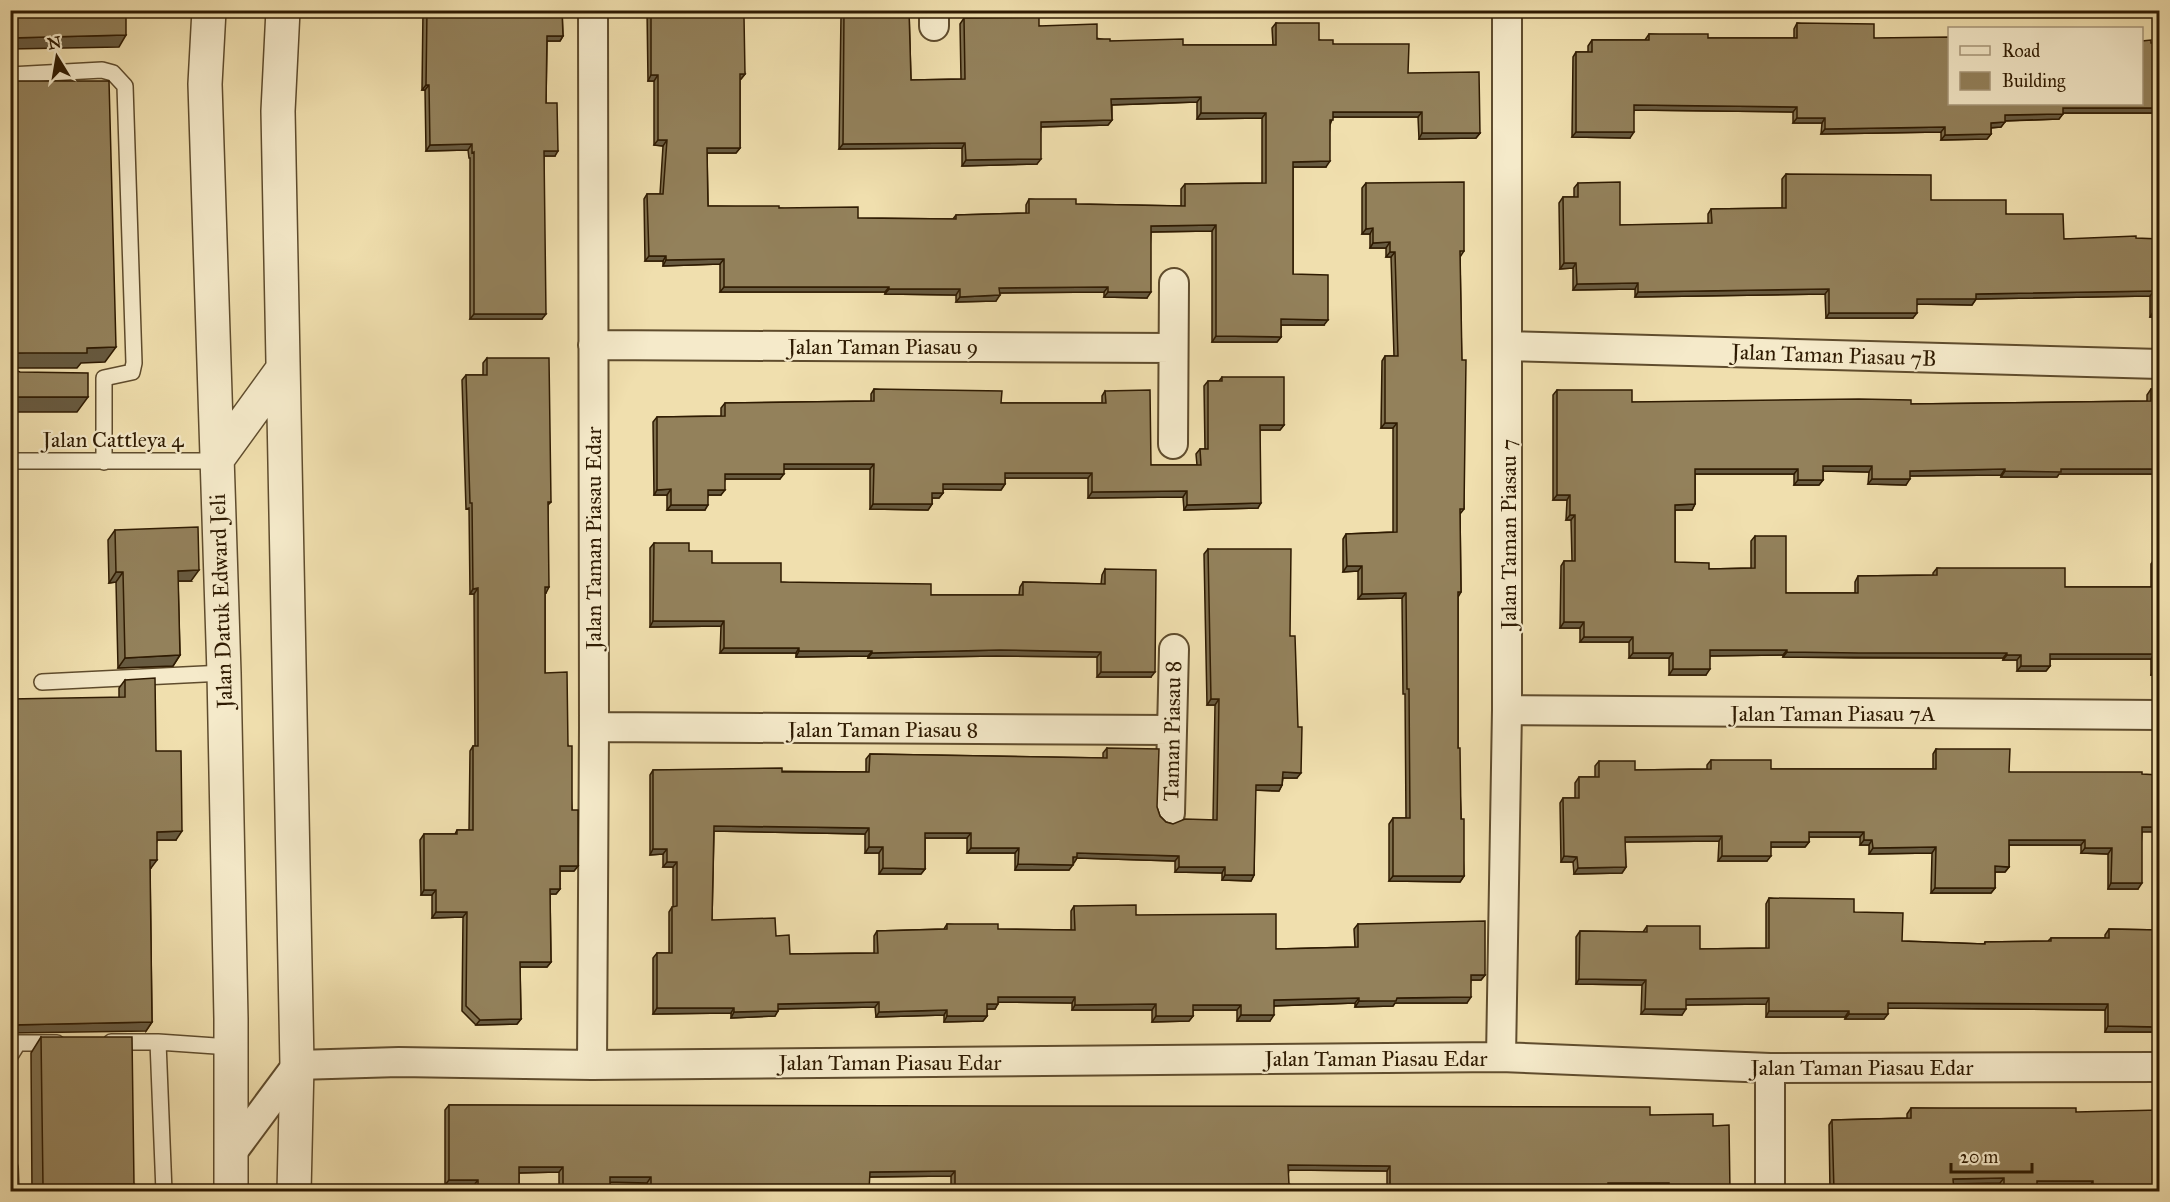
<svg xmlns="http://www.w3.org/2000/svg" width="2170" height="1202" viewBox="0 0 2170 1202" font-family="'IM FELL Great Primer',serif">
<style>
.lines{fill:none;stroke-linecap:round;stroke-linejoin:round}
.service-casing{stroke:#5f4c2d;stroke-width:18}
.minor-casing{stroke:#5f4c2d;stroke-width:32}
.tertiary-casing{stroke:#5f4c2d;stroke-width:36}
.service{stroke:#f5eaca;stroke-width:15}
.minor{stroke:#f5eaca;stroke-width:28}
.tertiary{stroke:#f5eaca;stroke-width:33}
.wall{fill:#7e6f4e;stroke:#2f1b02;stroke-width:1.5}
.shaded-wall{fill:#675a40;stroke:#2f1b02;stroke-width:1.5}
.building{fill:#93815b;stroke:#2f1b02;stroke-width:1.5}
.labels{text-anchor:middle;dominant-baseline:central;stroke-width:4.5;stroke-linejoin:round;paint-order:stroke}
.street-label{font-size:22px;fill:#2f1b02;stroke:#f5eaca}
</style>
<rect width="100%" height="100%" fill="#f0dfae"/>
<filter id="stains"><feTurbulence type="fractalNoise" baseFrequency=".00333" numOctaves="4"/><feColorMatrix values="0 0 0 0 .2 0 0 0 0 .09 0 0 0 0 .02 0 0 0 .5 -.17"/></filter>
<radialGradient id="worn" r=".72"><stop offset=".6" stop-color="#630" stop-opacity="0"/><stop offset="1" stop-color="#630" stop-opacity=".3"/></radialGradient>
<g class="lines">
<defs>
<path id="service" d="M10 75 102 70 113 73 125 86 134 363 132 372 104 378V462
M10 461H216
M42 682 224 673
M111 1042H158L230 1047
M158 1042 164 1192
M10 1056 18 1043H57
M10 1167 11 1192"/>
<path id="minor" d="M934 26V10
M593 345 1173 348
M1508 346 2160 364
M1173 444 1174 283
M1507 710 2160 715
M594 727 1172 730
M1170 813 1174 649
M1501 1057 1507 710V10
M592 1065 594 727 593 10
M231 1154 297 1065 399 1062 592 1065 1501 1057 1770 1068 2160 1067
M1770 1192V1068"/>
<path id="tertiary" d="M209 10 205 84 224 673 231 1019V1192
M283 10 278 111 297 1065 294 1192
M216 461 282 370"/>
</defs>
<use href="#service" class="service-casing"/>
<use href="#minor" class="minor-casing"/>
<use href="#tertiary" class="tertiary-casing"/>
<use href="#service" class="service"/>
<use href="#minor" class="minor"/>
<use href="#tertiary" class="tertiary"/>
</g>
<path class="wall" d="M423 10H562L563 36 560 41H547L546 103 555 156H544L542 319H470V158H469L468 150 426 151 425 90H422Z
M647 10H733V17L745 74 741 79H740V148L736 153H707L708 206 779 208 858 218 953 219 956 215 1026 213V205L1029 199 1076 204 1181 206V189L1185 184 1262 183V118L1197 119V102L1112 105V120L1108 125 1041 127 1037 164 962 166V148L839 149 841 16 845 10H909L911 80 961 79 960 24 964 18 1039 26 1110 41 1183 45H1273L1272 28 1276 23 1319 40 1333 44 1408 73 1480 133 1476 138 1419 139 1418 117H1333L1330 125 1326 167H1293V274L1324 325H1281V337L1277 342H1212V231L1151 232 1147 298 1104 297V292L999 293 996 301 956 302V295L885 294V292H720V264L663 266V261H645L644 199 647 194H660L663 146 654 145V81H648Z
M1797 23 1874 38 1950 104 2151 43H2160V113H2063L2059 119 2005 121 2001 127 1991 128V134L1987 139 1941 140V132L1821 134 1822 123H1793V112L1634 110 1630 138 1572 137 1573 57 1576 52H1588V46L1592 40H1645L1649 34 1708 38H1794V29Z
M1786 174 2006 214 2064 239H2160V317H2150V296L1976 299 1972 305 1917 304 1913 318H1826L1825 294 1635 297V289L1573 290V268L1560 269 1559 203 1563 197H1574V188L1578 183 1620 225 1708 224V214L1711 209 1782 208V179Z
M1366 183 1464 251 1460 257 1464 509 1460 514 1461 592 1458 597V748L1464 876 1460 882 1389 881V824L1393 818H1406L1405 694H1403L1402 598 1358 599V571L1343 572V539L1346 534 1393 532V428H1381L1382 361 1385 356H1394L1391 257H1386V248H1370V234H1362V188Z
M487 358 551 502 548 505 546 593H545V673L568 746 572 810 578 866 574 871H560V889L556 894H550L551 962 547 967H520L521 1019 517 1024 476 1025 462 1011 463 917 432 918V895H421L420 840 424 834H455L457 830H469L470 751 473 746H475L474 594H470L469 508 466 509 462 380 466 375H483V363Z
M1222 377 1284 425 1280 430H1260L1258 508 1184 510 1183 497 1088 498V478H1005V484L1001 490 943 489V493L939 498H932V504L928 510 870 509V469H784L780 479H725L721 495H708L705 510H667V495H654L653 422 657 417 721 416V408L725 403 871 401V394L874 389 1001 403H1102V396L1105 391 1151 465H1197L1196 454 1200 449H1205L1204 386 1208 381H1219Z
M2151 389H2160V474H2059L2057 477H2001V475L1910 476 1906 485 1868 484 1869 472 1823 471V480L1819 485H1794V474H1695V504L1692 510H1675V562L1709 569 1751 568V541L1755 536 1786 593H1855V582L1858 576 1933 575V573L1937 568 2065 587H2151V564L2155 558 2160 675H2151V659H2050V666L2046 671H2017V660H2003V658H1855L1783 657V655L1710 656 1706 675H1669V658H1629V642H1580V628H1560L1561 566 1564 561H1572L1571 520H1566L1567 500H1553V395L1557 390 1632 402 1911 404 2147 401V395Z
M115 530 191 581H178L180 655 173 666 118 668 116 582 109 583 108 540Z
M654 543 689 551 712 563 781 582 931 595H1019L1020 587 1023 582 1101 584 1102 575 1105 569 1151 677H1097V657L997 656 868 658V656L796 657V653H720L721 626 650 627V548Z
M1208 549 1290 636 1297 778H1283L1282 785 1279 791 1255 790 1254 875 1251 881 1222 880V873L1175 872V861L1077 858 1073 863 1069 870H1015V853H967V838H925V869L921 874H879V853H865V834L714 831 712 920 776 936 790 954 874 953V936L877 931 944 929 947 924 998 929 1071 930V911L1074 906 1136 915 1276 949 1355 947 1354 929 1358 924 1485 975 1481 980H1471L1467 1003H1395L1393 1006 1355 1007V1003L1274 1006 1270 1021H1237V1010H1193V1016L1189 1021 1152 1022V1010H1072V1003L998 1002 995 1009H987V1016L983 1021 944 1022V1015L876 1017 875 1007 778 1009 775 1016 731 1018V1013L653 1014V958L657 953H669V912L672 907H673V867H663V854L650 855V775L653 770 866 772V759L870 754 1103 758V753L1107 748 1157 807 1160 816 1166 822 1173 824 1213 820 1215 705H1207L1204 554Z
M125 680 156 751 176 840H157L151 868H150L152 1022 146 1031 119 697V688Z
M1936 749 2009 772 2142 832 2138 889H2108V854L2081 853V845H2009V867L2005 872H1995V888L1991 893H1931L1932 853 1869 854V845H1860V837H1809V842L1805 847H1771L1767 861H1718L1719 841 1625 842 1626 867 1622 873 1574 874 1573 862H1561L1560 803 1563 798H1575V783L1579 777H1595V766L1599 761 1635 770 1707 769V765L1711 760 1771 769H1933V754Z
M1769 898 1854 912 1902 941 1984 944 1985 942 2048 941 2051 938H2105V935L2109 929 2160 930V1029L2157 1032H2105V1010L1888 1008 1884 1019H1845V1017H1766V1004L1686 1005 1682 1015 1641 1014 1642 985 1576 984V937L1580 931 1643 932 1647 926 1700 949 1766 948V904Z
M41 1037 134 1184 129 1191H32L31 1053Z
M449 1105 1650 1115 1713 1126 1730 1191H1665V1188H1607L1605 1191H1387V1171L1289 1170 1285 1189 1182 1191H951V1176L869 1177 868 1191H647V1183L610 1182V1191H559V1172L519 1173V1191H474V1185H445V1110Z
M1911 1108 2076 1112 2160 1191H2089V1187H2037V1191H2000V1183L1953 1184 1954 1191H1830L1829 1125 1832 1120 1907 1118V1114Z"/>
<path class="shaded-wall" d="M126 35 119 47 10 49V38Z
M547 36H563L560 41H543Z
M740 74H745L741 79H736Z
M651 75H658L654 81H648Z
M426 85H429L425 90H422Z
M1201 97 1197 102 1108 105 1111 99Z
M1634 105 1797 107 1793 112 1630 110Z
M2063 108H2160V113H2059Z
M1333 112H1422L1418 117H1329Z
M1201 113H1266L1262 118 1197 119Z
M2063 114 2059 119 2001 121 2005 115Z
M1797 118H1825L1822 123H1793Z
M1112 120 1108 125 1037 127 1041 122Z
M2005 122 2001 127 1987 128 1991 123Z
M1945 127 1941 132 1821 134 1825 129Z
M1576 132H1634L1630 138 1572 137Z
M1422 133H1480L1476 138 1419 139Z
M1991 134 1987 139 1941 140 1945 135Z
M658 140H667L663 146 654 145Z
M965 143 962 148 839 149 843 144Z
M472 144 468 150 426 151 430 145Z
M707 148H740L736 153H703Z
M544 151H558L555 156H540Z
M1041 159 1037 164 962 166 966 160Z
M1330 161 1326 167H1289L1293 162Z
M1216 225 1212 231 1148 232 1151 226Z
M1373 228 1370 234H1362L1366 229Z
M1390 242 1386 248H1370L1373 243Z
M1390 252H1395L1391 257H1386Z
M649 256H666L663 261H645Z
M724 259 720 264 663 266 666 260Z
M1564 263H1576L1573 268 1560 269Z
M1638 283 1635 289 1573 290 1577 284Z
M724 287H889L885 292H720Z
M1108 287 1104 292 996 293 999 288Z
M889 289H960L956 295 885 294Z
M1829 289 1825 294 1635 297 1638 292Z
M2154 291 2150 296 1976 299 1972 305 1913 304 1917 299 1976 294Z
M1108 292H1151L1147 298 1104 297Z
M1000 295 996 301 956 302 960 297Z
M2153 312H2160V317H2150Z
M1829 313H1917L1913 318H1826Z
M474 314H546L542 319H470Z
M1281 319 1328 320 1324 325H1277Z
M1216 336 1281 337 1277 342H1212Z
M116 347 105 362 81 363 77 368H10V359L16 353 87 348Z
M10 397H88L77 412H10Z
M1385 423H1397L1393 428H1381Z
M1260 425H1284L1280 430H1256Z
M784 464H874L870 469H780Z
M1823 466H1872L1869 472 1819 471Z
M1695 469H1798L1794 474H1692Z
M2005 469 2001 475 1906 476 1910 471Z
M2061 469H2160V474H2059L2057 477H2001L2005 471Z
M1005 473H1092L1088 478H1001Z
M725 474H784L780 479H721Z
M1872 479H1910L1906 485 1868 484Z
M1798 480H1823L1819 485H1794Z
M943 484H1005L1001 490 939 489Z
M671 489 667 495H654L657 490Z
M708 490H725L721 495H704Z
M1187 491 1183 497 1088 498 1092 492Z
M932 493H943L939 498H928Z
M1557 495H1570L1567 500H1553Z
M1261 503 1258 508 1184 510 1187 505Z
M873 504H932L928 510 870 509Z
M1695 504 1692 510H1672L1675 505Z
M671 505H708L705 510H667Z
M1570 515H1575L1571 520H1566Z
M1347 566H1362L1358 571 1343 572Z
M199 570 191 581H171L178 571Z
M116 572H123L116 582 109 583Z
M545 587H549L546 593H541Z
M478 588 474 594H470L473 589Z
M1406 593 1402 598 1358 599 1362 594Z
M653 621H724L721 626 650 627Z
M1564 622H1584L1580 628H1560Z
M1584 637H1633L1629 642H1580Z
M724 648H799L796 653H720Z
M1000 650 1101 652 1097 657 997 656 868 658 872 653Z
M1710 650H1787L1783 655 1706 656Z
M799 651H872L868 656 796 657Z
M1787 652 2007 653 2003 658 1783 657Z
M1633 653H1673L1669 658H1629Z
M2050 654H2154L2151 659H2046Z
M180 655 173 666 118 668 125 658Z
M2007 655H2021L2017 660H2003Z
M2021 666H2050L2046 671H2017Z
M1673 669H1710L1706 675H1669Z
M2154 669H2160V675H2151Z
M1101 672H1155L1151 677H1097Z
M1211 699H1219L1215 705H1207Z
M1283 772 1301 773 1297 778H1279Z
M1256 785H1282L1279 791 1252 790Z
M714 826 869 828 865 834 711 831Z
M2142 827H2160V832H2138Z
M182 831 176 840H151L157 832Z
M1809 832H1864L1860 837H1805Z
M925 833H971L967 838H922Z
M1722 836 1719 841 1622 842 1625 837Z
M1864 840H1872L1869 845H1860Z
M2009 840H2085L2081 845H2005Z
M1771 842H1809L1805 847H1767Z
M869 847H883L879 853H865Z
M1936 847 1932 853 1869 854 1873 848Z
M971 848H1019L1015 853H967Z
M2085 848H2112L2108 854 2081 853Z
M653 849H667L663 854 650 855Z
M1077 853 1179 856 1175 861 1077 858 1074 863H1069Z
M1564 856 1577 857 1573 862H1561Z
M1722 856H1771L1767 861H1718Z
M150 860H157L151 868H144Z
M667 862H677L673 867H663Z
M1018 864 1073 865 1069 870H1015Z
M560 866H578L574 871H556Z
M1995 866 2009 867 2005 872H1992Z
M1179 867H1225L1222 873 1175 872Z
M1626 867 1622 873 1574 874 1578 868Z
M883 868 925 869 921 874H879Z
M1225 875H1254L1251 881 1222 880Z
M1393 876H1464L1460 882 1389 881Z
M2111 883H2142L2138 889H2108Z
M1935 888H1995L1991 893H1931Z
M550 889H560L556 894H547Z
M424 890H436L432 895H421Z
M436 912H467L463 917 432 918Z
M520 962H551L547 967H517Z
M1471 975H1485L1481 980H1468Z
M1579 979 1646 980 1642 985 1576 984Z
M998 997H1075L1072 1003 995 1002Z
M1471 997 1467 1003H1395L1393 1006 1355 1007 1359 1001 1397 998Z
M1359 998 1355 1003 1270 1006 1274 1000Z
M1769 998 1766 1004 1682 1005 1686 999Z
M879 1002 875 1007 774 1009 778 1004Z
M1888 1003 2108 1004 2105 1010 1884 1008Z
M987 1004H998L995 1009H983Z
M1156 1004 1152 1010H1072L1075 1005Z
M1193 1005H1241L1237 1010H1189Z
M657 1008H734L731 1013 653 1014Z
M1645 1009H1686L1682 1015 1641 1014Z
M947 1010 944 1015 876 1017 879 1012Z
M778 1011 775 1016 731 1018 734 1012Z
M1769 1011H1849L1845 1017H1766Z
M1849 1014H1888L1884 1019H1845Z
M1241 1015H1274L1270 1021H1237Z
M947 1016H987L983 1021 944 1022Z
M1156 1016H1193L1189 1021 1152 1022Z
M521 1019 517 1024 476 1025 480 1020Z
M152 1022 146 1031 10 1033V1025Z
M2108 1026 2160 1027V1029L2157 1032H2105Z
M1288 1165 1390 1166 1387 1171 1285 1170Z
M519 1167H563L559 1172 516 1173Z
M955 1171 951 1176 866 1177 870 1172Z
M610 1177H651L647 1183 606 1182Z
M2004 1178 2000 1183 1950 1184 1953 1179Z
M449 1180H478L474 1185H445Z
M2037 1181H2093L2089 1187H2033Z
M1608 1183H1669L1665 1188H1607L1605 1191H1517L1521 1187Z
M134 1184 129 1191H39L43 1185Z
M1289 1184 1285 1189 1169 1191 1172 1186Z
M1046 1187 1043 1191H1000L1003 1188Z
M1390 1187 1491 1188 1489 1191H1387Z
M1086 1189H1145L1144 1191H1085Z
M826 1190H869L868 1191H825Z"/>
<path class="building" d="M10 10H126V35L10 38Z
M427 10H562L563 36H547L546 103H557L558 151H544L546 314H474V152L472 153V144L430 145 429 85H426Z
M651 10H733V17H744L745 74H740V148H707L708 206H779V208L858 207V218L956 219V215L1029 213V199H1076V204L1185 206V184L1266 183V113H1201V97L1111 99 1112 120 1041 122V159L966 160 965 143 843 144 844 11 849 10H909L911 80 965 79 964 18 1039 17V26L1097 24V39H1110V41L1183 39V45H1276V23H1319V40H1333V44H1409L1408 73 1479 72 1480 133H1422V112H1333V120H1330V161L1293 162V274L1328 275V320L1281 319V337L1216 336V225L1151 226V292H1108V287L999 288 1000 295 960 297V289H889V287H724V259L666 260V256H649L647 194H663L667 140H658V75H651Z
M1797 23 1874 24V38L1950 37V104H2142V41L2151 40V43H2160V108H2063V114L2005 115V122L1991 123V134L1945 135V127L1825 129V118H1797V107L1634 105V132H1576V52H1592V40H1649V34H1708V38H1797Z
M10 81H109L116 347 87 348V353H16L12 357 11 363 15 370 20 372 88 373V397H10Z
M1786 174 1931 175V200H2006V214H2063L2064 239 2136 236V238L2160 239V312H2153L2154 291 1976 294V299H1917V313H1829V289L1638 292V283L1577 284 1576 263H1564L1563 197H1578V183L1620 182V225L1712 223 1711 209 1786 208Z
M1464 182V251H1460L1462 360H1466L1465 435 1464 509H1460L1461 592H1458V748H1460L1461 819H1464V876H1393V818H1410L1409 689H1407L1406 593 1362 594V566H1347L1346 534 1397 532V423H1385V356H1398L1395 252H1390V242L1373 243V228L1366 229V183Z
M487 358H549L551 502H548L549 587H545V673L567 672 568 746H572V810H578V866H560V889H550L551 962H520L521 1019 480 1020 466 1006 467 912H436V890H424V834H457V830H473V746H478V588L473 589 472 503H470L466 375H487Z
M1222 377H1284V425H1260L1261 503 1187 505V491L1092 492V473H1005V484H943V493H932V504H873L874 464H784V474H725V490H708V505H671V489L657 490V417L725 416V403L874 401V389L1002 391 1001 403H1106L1105 391 1150 390 1151 465H1201L1200 449H1208V381H1222Z
M2151 389H2160V469H2061V472L2005 471V469L1910 471V479H1872V466H1823V480H1798V469H1695V504L1675 505V562L1709 563V569L1755 568V536H1786V593H1858V576L1937 575V568H2065V587H2155V558H2160V669H2154V654H2050V666H2021V655H2007V653H1859L1787 652V650H1710V669H1673V653H1633V637H1584V622H1564V561H1575V515H1570V495H1557V390H1632V402L1859 399 1911 400V404L2151 401Z
M198 527 199 570 178 571 180 655 125 658 123 572H116L115 530Z
M654 543H689V551H712V563H781V582L931 584V595H1023V582L1105 584V569L1156 570 1155 672H1101V652L1000 650 872 653V651H799V648H724V621H653Z
M1208 549H1291L1290 636H1295L1298 727H1302L1301 773 1283 772 1282 785H1256L1254 875H1225V867H1179V856L1077 853V857H1073V865L1018 864 1019 848H971V833H925V869L883 868V847H869V828L714 826 712 920 775 918 776 936 789 935 790 954 878 953 877 931 947 929V924H998V929L1075 930 1074 906 1136 905V915L1276 914V949L1358 947V924L1485 921V975H1471V997L1397 998 1396 1001H1359V998L1274 1000V1015H1241V1005H1193V1016H1156V1004L1075 1005V997H998V1004H987V1016H947V1010L879 1012V1002L778 1004V1011L734 1012V1008H657V953H672V907L677 906V862H667V849H653V770L782 768V772H869L870 754 1107 758V748L1159 749 1157 807 1160 816 1166 822 1173 824 1185 819 1217 820 1219 699H1211Z
M155 678 156 751H181L182 831 157 832V860H150L152 1022 10 1025V699L125 697V680Z
M1936 749H2010L2009 772H2142V774L2160 775V827H2142V883H2111L2112 848H2085V840H2009V867L1995 866V888H1935L1936 847 1873 848 1872 840H1864V832H1809V842H1771V856H1722V836L1625 837 1626 867 1578 868 1577 857 1564 856 1563 798H1579V777H1599V761H1635V770L1711 769V760H1771V769H1936Z
M1769 898 1854 899V912L1903 913 1902 941 1985 944V942L2051 941V938H2109V929L2160 930V1027L2108 1026V1004L1888 1003V1014H1849V1011H1769V998L1686 999V1009H1645L1646 980 1579 979 1580 931 1647 932V926H1700V949L1769 948Z
M41 1037H132L134 1184 43 1185Z
M449 1105 1650 1107V1115L1713 1114V1126L1729 1125 1730 1191H1669V1183H1608V1187H1521V1191H1491V1188L1390 1187V1166L1288 1165 1289 1184 1172 1186 1173 1191H1145V1189H1086V1191H1046V1187L1003 1188V1191H955V1171L870 1172 869 1190H826V1191H651V1177H610V1191H563V1167H519V1191H478V1180H449Z
M1911 1108H2076V1112L2159 1110 2160 1191H2093V1181H2037V1191H2004V1178L1953 1179 1954 1191H1834L1832 1120 1911 1118Z"/>
<g class="labels">
<g class="street-label">
<text x="883" y="346">Jalan Taman Piasau 9</text>
<text transform="translate(1834 355) rotate(2)">Jalan Taman Piasau 7B</text>
<text x="113" y="439">Jalan Cattleya 4</text>
<text transform="translate(1508 534) rotate(-90)">Jalan Taman Piasau 7</text>
<text transform="translate(593 538) rotate(-90)">Jalan Taman Piasau Edar</text>
<text transform="translate(221 601) rotate(-92)">Jalan Datuk Edward Jeli</text>
<text x="1833" y="713">Jalan Taman Piasau 7A</text>
<text x="883" y="729">Jalan Taman Piasau 8</text>
<text transform="translate(1172 731) rotate(-89)">Taman Piasau 8</text>
<text x="1376" y="1058">Jalan Taman Piasau Edar</text>
<text x="890" y="1062">Jalan Taman Piasau Edar</text>
<text x="1862" y="1067">Jalan Taman Piasau Edar</text>
</g>
</g>
<rect width="2170" height="1202" fill="none" stroke="#f0dfae" stroke-width="36"/>
<rect x="12" y="12" width="2146" height="1178" fill="none" stroke="#2f1b02" stroke-width="3"/>
<rect x="18" y="18" width="2134" height="1166" fill="none" stroke="#2f1b02" stroke-width="1.5"/>
<rect x="1948" y="27" width="195" height="78" fill="#f5eaca" stroke="#a6977a" stroke-width="1.5"/>
<rect x="1960" y="46" width="30" height="9" fill="#f5eaca" stroke="#a6977a" stroke-width="1.5"/>
<text x="2002" y="57" font-size="18" fill="#2f1b02">Road</text>
<rect x="1960" y="72" width="30" height="18" fill="#93815b" stroke="#a6977a" stroke-width="1.5"/>
<text x="2002" y="87" font-size="18" fill="#2f1b02">Building</text>
<g transform="translate(57 57) rotate(349)" stroke="#f5eaca" stroke-width="4.5" paint-order="stroke">
<path d="M0-4.5L10 22L0 15L-10 22Z" fill="#2f1b02"/>
<text y="-9" font-size="16" font-weight="bold" text-anchor="middle" fill="#2f1b02">N</text>
</g>
<path d="M1951 1163v9h81v-9" fill="none" stroke="#2f1b02" stroke-width="3"/>
<text x="1960" y="1163" font-size="18" fill="#2f1b02" stroke="#f5eaca" stroke-width="4.5" paint-order="stroke">20 m</text>
<rect width="100%" height="100%" filter="url(#stains)"/>
<rect width="100%" height="100%" fill="url(#worn)"/>
</svg>
